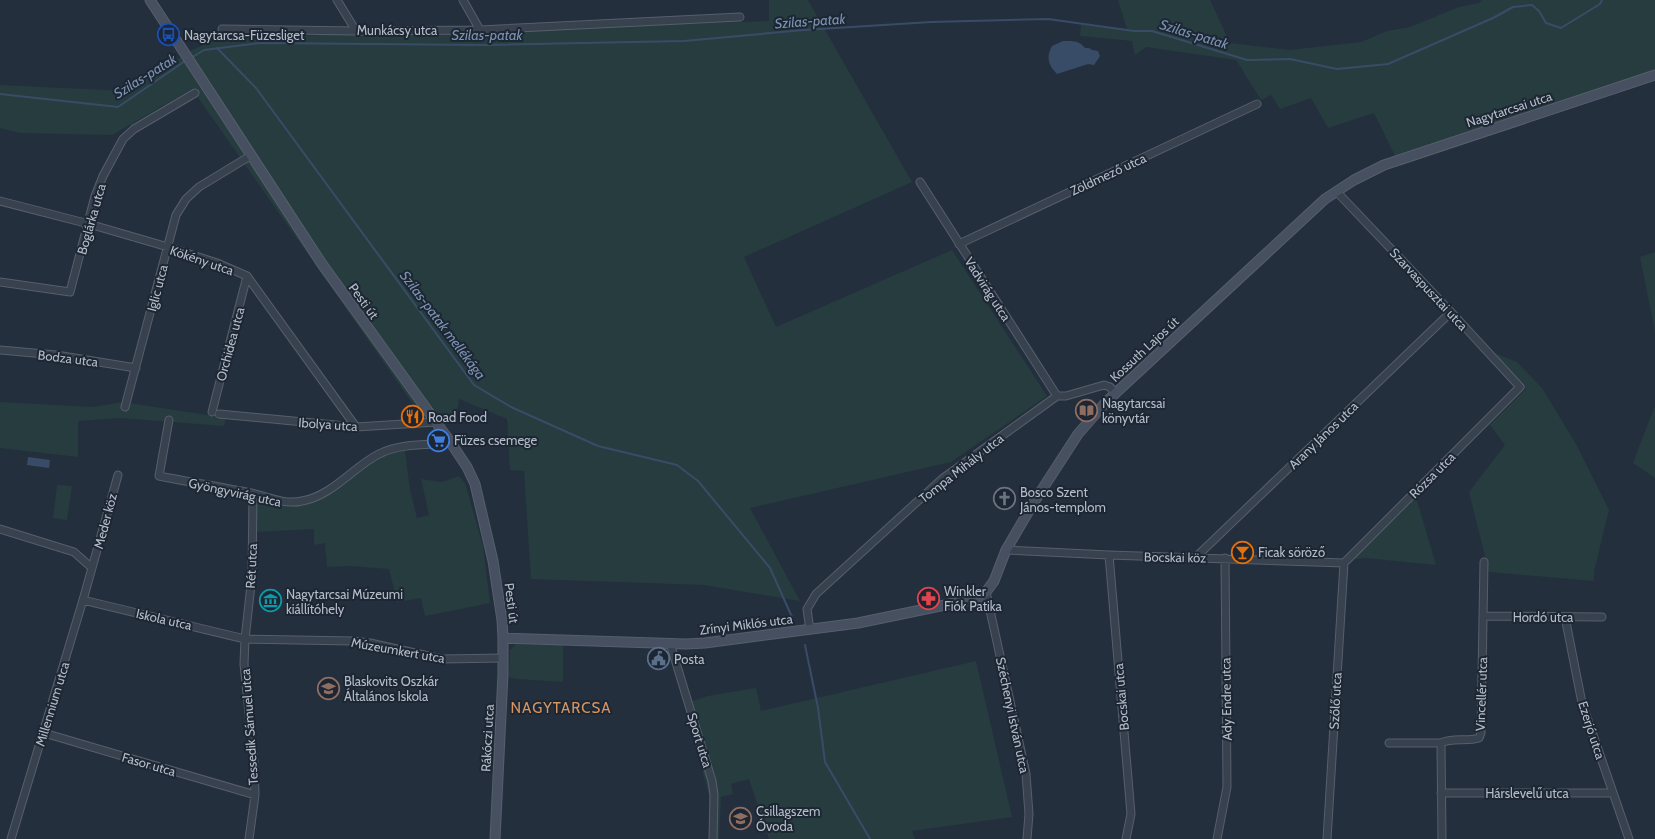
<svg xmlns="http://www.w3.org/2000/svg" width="1655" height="839" viewBox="0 0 1655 839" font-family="Cabin,sans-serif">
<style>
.green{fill:#263c3f}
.water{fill:#394c67}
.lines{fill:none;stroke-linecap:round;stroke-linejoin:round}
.stream{stroke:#394c67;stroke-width:2}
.street-casing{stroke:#565f6c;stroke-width:9}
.secondary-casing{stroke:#565f6c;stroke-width:11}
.street{stroke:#38414e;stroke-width:7}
.secondary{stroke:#465061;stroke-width:9}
.labels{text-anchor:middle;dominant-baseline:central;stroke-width:4;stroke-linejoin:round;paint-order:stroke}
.street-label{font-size:13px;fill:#b4bcc9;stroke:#1d2633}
.poi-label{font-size:13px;fill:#b4bcc9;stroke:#1d2633;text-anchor:start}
.water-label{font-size:14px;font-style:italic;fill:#7c92b1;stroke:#1d2633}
.quarter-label{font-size:15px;letter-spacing:1px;fill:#d59563;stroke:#1d2633}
</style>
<rect width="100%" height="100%" fill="#242f3e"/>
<path class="green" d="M769 0H808L912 182 744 257 776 327 952 250 1047 396 951 462 750 508 800 601 704 585 531 579 524 471 510 470 507 419 459 399 455 423 429 427 192 89 112 135 20 133 0 128V85L127 91 192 50 213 41 227 38 769 21Z
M1118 0H1210L1230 43 1290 50 1361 42 1387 31 1410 27 1459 7 1479 3 1482 0H1655V76L1482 135 1447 150 1400 166 1374 113 1328 128 1311 98 1280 109 1271 95 1261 100 1236 60 1146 47 1135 55 1132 41 1080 36 1081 24 1127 29Z
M1655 252V331L1640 257Z
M1494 353 1517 362 1542 388 1576 444 1609 510 1594 571V581L1489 572 1469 492 1505 445 1490 425 1526 389Z
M0 402 93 407 123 402 226 418 224 426 120 418 78 421V457L0 448Z
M1654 408H1655V478L1633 463Z
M405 450 410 490 417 518 429 515 421 479 442 482 459 476 465 483 483 546 490 603 425 616 421 598 397 602 389 569 350 566 327 567 325 543 314 545V529L255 532V506L259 504 284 505 311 500 381 454Z
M57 485 72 486 67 520 53 518Z
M1415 494 1436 565 1366 558 1346 560Z
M516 644 563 645V682L516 679 509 677 510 650Z
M976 661 1012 817 912 831 915 839H769L749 779 731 784 733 794 721 797 719 839H709V795L684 704 708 696 756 688 761 711Z"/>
<path class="water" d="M1063 41C1071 41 1079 40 1085 48H1089L1092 50 1098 51 1100 56 1094 65 1088 64 1057 74C1048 65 1046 57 1052 46Z
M28 457 50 460 49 468 27 465Z"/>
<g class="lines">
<path class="stream" d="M217 48 256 88 474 385 511 407 598 446 677 465 698 481 770 568 792 617
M191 58 204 50 260 43 484 45 684 41 804 30 931 22 1048 19 1134 31H1152L1247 60 1290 59 1337 69 1388 64 1493 18 1513 7 1532 5 1539 11 1546 23 1561 28 1600 4 1602 0
M0 94 118 107 185 61
M805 645 818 708 825 762 870 839"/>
<defs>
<path id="street" d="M337 0 356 31
M463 0 480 30
M222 29 356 31 480 30 740 17
M920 182 1057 396
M1336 191 1451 312 1520 387 1344 563
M0 201 89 224 168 247 217 263 247 276 356 427
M959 244 1257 104
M0 282 70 292 95 196 103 176 123 139 134 129 195 93
M0 350 56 355 136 368
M125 407 176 215 186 199 199 187 250 156
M212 412 247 276
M219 414 356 427 436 422
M169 420 159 476C189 482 221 487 251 493 269 497 284 505 302 501 332 496 353 467 379 454 400 443 428 445 451 443
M0 529 74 552 92 568
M1006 550 1109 555 1344 563
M1109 555 1131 814 1126 839
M1195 558 1451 312
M986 592 1026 774 1029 814 1027 839
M83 600 245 639 353 641 370 643 442 659 503 658
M1484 616 1602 617
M1565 617 1582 703 1629 839
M810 630 807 609 816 594 942 479 1057 396H1066L1104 385 1110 387 1115 393
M670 643 712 781 714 795 713 839
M44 733 255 795
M1389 743H1441
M1441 793H1613
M11 839 83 600 118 475
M249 839 255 795 254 762 244 664 245 639 252 576 253 494
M1217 839 1227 787 1225 558
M1327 839 1344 563
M1442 839 1441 743C1452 737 1467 742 1479 738L1481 733 1484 562"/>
<path id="secondary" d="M150 0 322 264 451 443 467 467 475 484 493 561 502 620 503 638V674L495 839
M503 638 686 644 705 643 858 623 979 598 986 592 994 581 1006 550 1034 502 1078 434 1106 402 1325 199 1354 180 1384 165 1655 75"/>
</defs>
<use href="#street" class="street-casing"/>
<use href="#secondary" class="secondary-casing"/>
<use href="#street" class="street"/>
<use href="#secondary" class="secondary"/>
</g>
<defs>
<symbol id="bus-ring" viewBox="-11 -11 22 22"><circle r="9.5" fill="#1d2633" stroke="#1a4fb4" stroke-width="1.5"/><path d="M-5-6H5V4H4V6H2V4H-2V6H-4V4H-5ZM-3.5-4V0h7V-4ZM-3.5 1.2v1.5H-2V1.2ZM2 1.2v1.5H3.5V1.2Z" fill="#1a4fb4"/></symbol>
<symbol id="library-ring" viewBox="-11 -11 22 22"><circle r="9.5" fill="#1d2633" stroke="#8d6e63" stroke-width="1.5"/><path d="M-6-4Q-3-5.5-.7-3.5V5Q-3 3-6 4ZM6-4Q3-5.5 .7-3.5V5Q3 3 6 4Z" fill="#8d6e63"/></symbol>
<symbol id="restaurant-ring" viewBox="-11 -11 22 22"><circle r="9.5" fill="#1d2633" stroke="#e8710a" stroke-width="1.5"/><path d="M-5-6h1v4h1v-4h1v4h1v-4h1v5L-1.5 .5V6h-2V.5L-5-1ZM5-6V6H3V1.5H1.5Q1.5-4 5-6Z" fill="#e8710a"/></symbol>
<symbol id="supermarket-ring" viewBox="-11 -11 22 22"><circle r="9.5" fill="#1d2633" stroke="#3f7fe0" stroke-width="1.5"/><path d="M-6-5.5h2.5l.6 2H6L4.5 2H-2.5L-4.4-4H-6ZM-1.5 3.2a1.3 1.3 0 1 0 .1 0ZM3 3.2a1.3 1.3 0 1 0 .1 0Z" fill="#3f7fe0"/></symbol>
<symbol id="church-ring" viewBox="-11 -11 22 22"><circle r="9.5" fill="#1d2633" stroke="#6b7280" stroke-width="1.5"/><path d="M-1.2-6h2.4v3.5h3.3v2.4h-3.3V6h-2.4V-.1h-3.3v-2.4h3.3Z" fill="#6b7280"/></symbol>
<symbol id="bar-ring" viewBox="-11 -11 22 22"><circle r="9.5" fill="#1d2633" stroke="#e8710a" stroke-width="1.5"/><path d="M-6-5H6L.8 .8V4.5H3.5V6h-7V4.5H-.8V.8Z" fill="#e8710a"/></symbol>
<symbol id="pharmacy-ring" viewBox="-11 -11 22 22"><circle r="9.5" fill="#1d2633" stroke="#e0444e" stroke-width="1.5"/><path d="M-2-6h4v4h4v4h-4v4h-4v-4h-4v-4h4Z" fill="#e0444e"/></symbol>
<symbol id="museum-ring" viewBox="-11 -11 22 22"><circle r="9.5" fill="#1d2633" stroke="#0f9aa8" stroke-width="1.5"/><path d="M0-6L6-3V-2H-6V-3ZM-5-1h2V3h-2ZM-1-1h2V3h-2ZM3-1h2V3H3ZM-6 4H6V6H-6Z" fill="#0f9aa8"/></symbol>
<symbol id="civic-ring" viewBox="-11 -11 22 22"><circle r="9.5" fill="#1d2633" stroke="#5c6f8a" stroke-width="1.5"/><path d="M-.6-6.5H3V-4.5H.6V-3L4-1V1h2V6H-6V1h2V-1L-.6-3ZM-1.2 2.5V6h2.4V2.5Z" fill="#5c6f8a"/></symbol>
<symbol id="school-ring" viewBox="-11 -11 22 22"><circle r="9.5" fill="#1d2633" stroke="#8d6e63" stroke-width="1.5"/><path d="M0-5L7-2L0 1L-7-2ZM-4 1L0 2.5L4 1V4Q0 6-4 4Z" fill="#8d6e63"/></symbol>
</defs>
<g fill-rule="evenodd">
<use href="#bus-ring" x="156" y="22" width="25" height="25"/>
<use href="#library-ring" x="1074" y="398" width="25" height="25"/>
<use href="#restaurant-ring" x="400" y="404" width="25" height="25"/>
<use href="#supermarket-ring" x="426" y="428" width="25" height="25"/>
<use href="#church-ring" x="992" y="486" width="25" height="25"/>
<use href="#bar-ring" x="1230" y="540" width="25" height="25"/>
<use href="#pharmacy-ring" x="916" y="586" width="25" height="25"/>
<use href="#museum-ring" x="258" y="588" width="25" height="25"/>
<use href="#civic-ring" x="646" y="646" width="25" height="25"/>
<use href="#school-ring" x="316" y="676" width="25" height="25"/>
<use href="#school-ring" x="728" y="806" width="25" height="25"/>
</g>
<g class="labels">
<g class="street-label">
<text x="397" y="30">Munkácsy utca</text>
<text transform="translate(1509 109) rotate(-18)">Nagytarcsai utca</text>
<text transform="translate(1108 174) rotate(-25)">Zöldmező utca</text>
<text transform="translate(91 219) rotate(-74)">Boglárka utca</text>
<text transform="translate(202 260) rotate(19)">Kökény utca</text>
<text transform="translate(157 288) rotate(-75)">Iglic utca</text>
<text transform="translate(988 289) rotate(57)">Vadvirág utca</text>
<text transform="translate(1429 289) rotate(47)">Szarvaspusztai utca</text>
<text transform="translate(364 301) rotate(54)">Pesti út</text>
<text transform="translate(230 344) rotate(-75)">Orchidea utca</text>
<text transform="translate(1144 349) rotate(-43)">Kossuth Lajos út</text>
<text transform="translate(68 358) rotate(7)">Bodza utca</text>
<text transform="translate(328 424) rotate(4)">Ibolya utca</text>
<text transform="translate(1323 435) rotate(-44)">Arany János utca</text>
<text transform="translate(961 468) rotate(-38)">Tompa Mihály utca</text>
<text transform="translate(1432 475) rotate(-45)">Rózsa utca</text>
<text transform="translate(235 492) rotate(12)">Gyöngyvirág utca</text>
<text transform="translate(105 521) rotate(-75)">Meder köz</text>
<text transform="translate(1175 557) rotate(1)">Bocskai köz</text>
<text transform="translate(251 566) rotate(-87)">Rét utca</text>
<text transform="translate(512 603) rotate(83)">Pesti út</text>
<text x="1543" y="617">Hordó utca</text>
<text transform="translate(164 619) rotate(13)">Iskola utca</text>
<text transform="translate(746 624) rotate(-7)">Zrínyi Miklós utca</text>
<text transform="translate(398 650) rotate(10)">Múzeumkert utca</text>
<text transform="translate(1481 694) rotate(-88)">Vincellér utca</text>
<text transform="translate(1121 697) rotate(-95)">Bocskai utca</text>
<text transform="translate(1226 699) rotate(-91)">Ady Endre utca</text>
<text transform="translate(1335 701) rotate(-87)">Szőlő utca</text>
<text transform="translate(52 704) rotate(-73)">Millennium utca</text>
<text transform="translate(1013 715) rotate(78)">Széchenyi István utca</text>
<text transform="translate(249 727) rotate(-94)">Tessedik Sámuel utca</text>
<text transform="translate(1592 730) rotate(72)">Ezerjó utca</text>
<text transform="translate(487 738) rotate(-87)">Rákóczi utca</text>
<text transform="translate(700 740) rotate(73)">Sport utca</text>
<text transform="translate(149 764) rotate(16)">Fasor utca</text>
<text x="1527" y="793">Hárslevelű utca</text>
</g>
<g class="poi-label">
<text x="184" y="35">Nagytarcsa-Füzesliget</text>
<text x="1102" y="403">Nagytarcsai<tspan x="1102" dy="15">könyvtár</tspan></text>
<text x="428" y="417">Road Food</text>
<text x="454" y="440">Füzes csemege</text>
<text x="1020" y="492">Bosco Szent<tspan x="1020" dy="15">János-templom</tspan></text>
<text x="1258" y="552">Ficak söröző</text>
<text x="944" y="591">Winkler<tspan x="944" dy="15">Fiók Patika</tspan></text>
<text x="286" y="594">Nagytarcsai Múzeumi<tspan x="286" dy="15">kiállítóhely</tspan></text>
<text x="674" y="659">Posta</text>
<text x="344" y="681">Blaskovits Oszkár<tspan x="344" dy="15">Általános Iskola</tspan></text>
<text x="756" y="811">Csillagszem<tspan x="756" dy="15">Óvoda</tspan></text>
</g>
<g class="water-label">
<text transform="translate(810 21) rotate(-4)">Szilas-patak</text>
<text transform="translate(1194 34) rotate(17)">Szilas-patak</text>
<text x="487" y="35">Szilas-patak</text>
<text transform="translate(145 76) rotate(-32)">Szilas-patak</text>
<text transform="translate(443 325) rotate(53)">Szilas-patak mellékága</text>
</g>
<g class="quarter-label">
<text x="561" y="708">NAGYTARCSA</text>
</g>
</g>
</svg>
